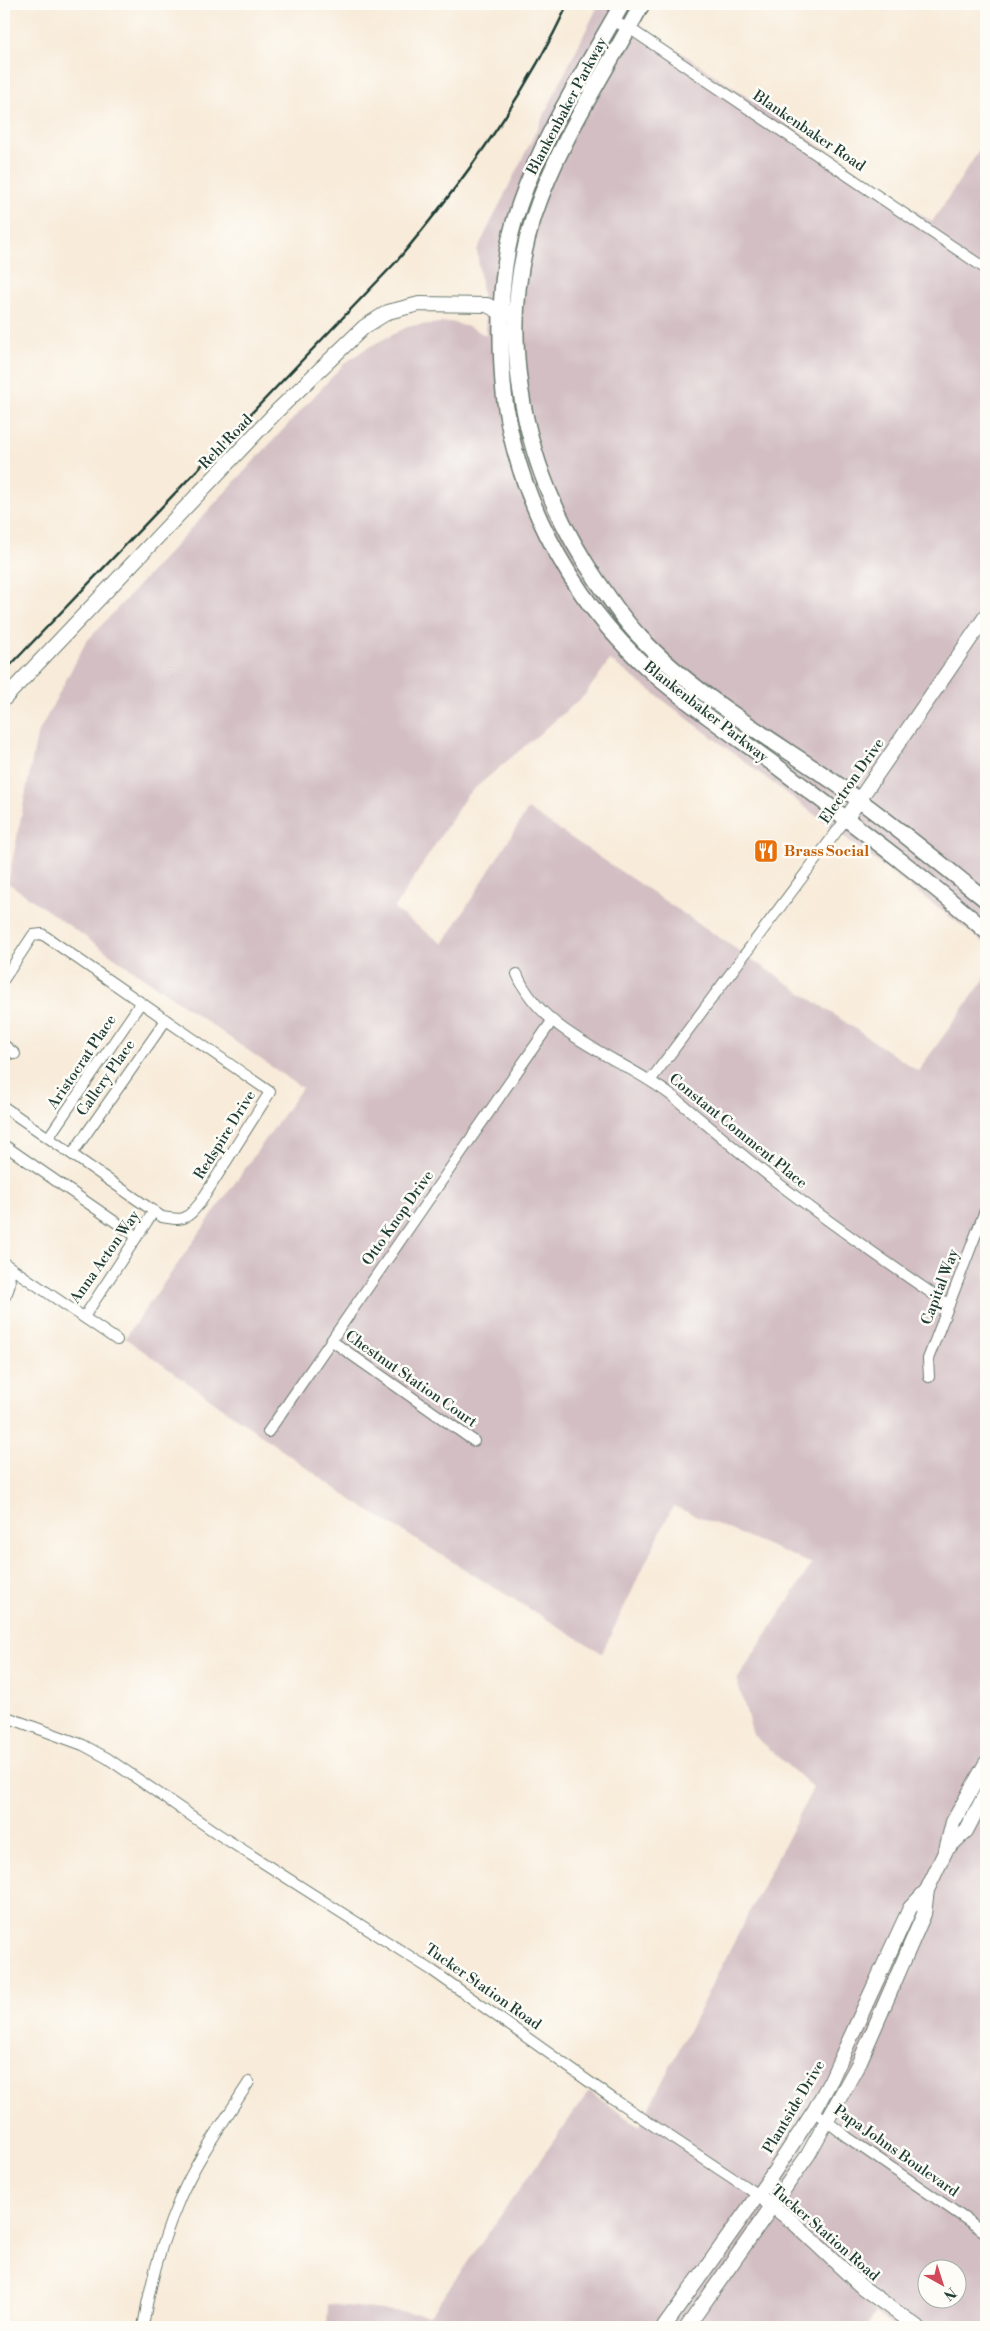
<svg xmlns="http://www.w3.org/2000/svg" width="990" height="2331" viewBox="0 0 990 2331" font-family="'Libre Bodoni',serif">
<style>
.industrial{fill:#d2bec3;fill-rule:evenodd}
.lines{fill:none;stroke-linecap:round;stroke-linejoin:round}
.street-casing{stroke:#6b7a6e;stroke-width:12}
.secondary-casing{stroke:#6b7a6e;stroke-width:16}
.primary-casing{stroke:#6b7a6e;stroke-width:18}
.street{stroke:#fff;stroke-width:10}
.secondary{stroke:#fff;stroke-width:14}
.primary{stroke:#fff;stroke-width:15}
.rail{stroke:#1f3d34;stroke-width:2.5}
.labels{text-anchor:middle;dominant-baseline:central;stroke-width:5;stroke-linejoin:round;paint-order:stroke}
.street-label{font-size:15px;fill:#1f3d34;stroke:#fdfcf7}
.food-label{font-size:15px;font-weight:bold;fill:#c56008;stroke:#fdfcf7;text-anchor:start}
</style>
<rect width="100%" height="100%" fill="#fdfcf7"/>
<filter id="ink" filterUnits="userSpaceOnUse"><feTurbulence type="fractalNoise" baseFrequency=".02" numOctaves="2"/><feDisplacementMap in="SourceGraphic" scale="10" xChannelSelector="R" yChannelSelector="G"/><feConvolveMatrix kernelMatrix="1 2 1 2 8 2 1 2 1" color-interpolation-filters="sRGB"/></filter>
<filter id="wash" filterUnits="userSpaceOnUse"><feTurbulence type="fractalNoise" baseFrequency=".0096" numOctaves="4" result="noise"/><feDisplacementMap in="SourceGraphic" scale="20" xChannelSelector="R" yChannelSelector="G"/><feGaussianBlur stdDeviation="1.12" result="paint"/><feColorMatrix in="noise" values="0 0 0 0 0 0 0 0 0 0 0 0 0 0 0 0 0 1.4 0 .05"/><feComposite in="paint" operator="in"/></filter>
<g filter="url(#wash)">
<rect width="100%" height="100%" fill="#f8ebd9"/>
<path class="industrial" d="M599 4H609L932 222 986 140V944L610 660 584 696 467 795 394 909 443 944 528 809 918 1071 986 977V2327H894L876 2313 866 2327H327L328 2304 430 2315 589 2091 639 2127 813 1788 753 1735 737 1680 812 1564 673 1506 602 1653 356 1503 125 1338 302 1088 8 883 37 735 86 642 344 364 365 349 409 326 451 322 472 328 487 336 477 250ZM928 2268H958V2298H928Z"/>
</g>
<g filter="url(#ink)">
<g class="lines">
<defs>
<path id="street" d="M612 21 629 28 986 269
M517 974C543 1036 622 1057 672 1096 706 1123 739 1153 774 1180 831 1224 890 1265 949 1305
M4 979 33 935 42 934 270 1092 200 1203C186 1220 184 1221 162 1217L4 1107
M4 1045 15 1054
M650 1081 846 819
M48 1138 140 1004
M4 1145 137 1237
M72 1154 166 1020
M4 1263 117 1340
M4 1298C12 1286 12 1276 4 1265
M84 1317 154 1211
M332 1341 474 1441
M929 1377 928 1359 986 1208
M268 1432 552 1021
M4 1716 83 1745 107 1758 218 1834 433 1971 612 2098 758 2195
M814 2111 847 2137 986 2233
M143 2327C150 2282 162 2240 180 2198 198 2157 225 2120 249 2082"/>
<path id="secondary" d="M4 699 278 410 364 327 388 312 419 304 487 305 500 312 511 313
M846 819 986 616
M947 1849 966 1831 986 1793
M766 2201 794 2223 862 2287 917 2327
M664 2327 770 2178 814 2111 831 2080 910 1908 927 1890
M687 2327 808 2155 860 2061 924 1914 927 1890 946 1850 953 1822 986 1763"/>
<path id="primary" d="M622 4C585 70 543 135 519 206 501 259 499 313 502 368 507 482 568 599 654 674 692 707 734 735 775 765 846 819 919 872 986 931
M642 4C605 73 559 140 534 216 493 340 525 476 598 582 611 600 623 620 639 636 692 693 770 738 834 782 887 819 936 860 986 900"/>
</defs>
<use href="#street" class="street-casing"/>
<use href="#secondary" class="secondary-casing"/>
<use href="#primary" class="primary-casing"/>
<use href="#street" class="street"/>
<use href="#secondary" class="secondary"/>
<use href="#primary" class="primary"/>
<path class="rail" d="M4 672 396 262C463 182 524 98 568 4"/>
</g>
</g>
<defs>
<symbol id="restaurant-square" viewBox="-11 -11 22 22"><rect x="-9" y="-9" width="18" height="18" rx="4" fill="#e8710a" stroke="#fdfcf7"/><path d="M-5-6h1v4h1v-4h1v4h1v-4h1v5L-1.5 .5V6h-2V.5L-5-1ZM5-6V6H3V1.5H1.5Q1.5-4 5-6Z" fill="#fff"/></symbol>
</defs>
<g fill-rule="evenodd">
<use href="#restaurant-square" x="752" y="837" width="28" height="28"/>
</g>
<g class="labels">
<g class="street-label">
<text transform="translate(567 106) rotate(-62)">Blankenbaker Parkway</text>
<text transform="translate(809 131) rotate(34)">Blankenbaker Road</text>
<text transform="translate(226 442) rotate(-46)">Rehl Road</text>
<text transform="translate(706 712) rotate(38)">Blankenbaker Parkway</text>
<text transform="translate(852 781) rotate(-55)">Electron Drive</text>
<text transform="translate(82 1062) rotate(-56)">Aristocrat Place</text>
<text transform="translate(106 1078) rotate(-55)">Callery Place</text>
<text transform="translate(738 1131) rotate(39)">Constant Comment Place</text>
<text transform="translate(225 1135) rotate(-58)">Redspire Drive</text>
<text transform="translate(398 1218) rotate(-55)">Otto Knop Drive</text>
<text transform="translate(105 1257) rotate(-55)">Anna Acton Way</text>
<text transform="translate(940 1287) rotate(-69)">Capital Way</text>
<text transform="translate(411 1379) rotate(35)">Chestnut Station Court</text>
<text transform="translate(483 1987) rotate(35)">Tucker Station Road</text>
<text transform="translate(794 2107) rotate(-59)">Plantside Drive</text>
<text transform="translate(896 2151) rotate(35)">Papa Johns Boulevard</text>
<text transform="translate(825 2233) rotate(41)">Tucker Station Road</text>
</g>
<g class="food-label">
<text x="784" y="851">Brass Social</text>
</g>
</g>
<rect width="990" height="2331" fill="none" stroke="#fdfcf7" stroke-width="20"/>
<g transform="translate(942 2284) rotate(141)"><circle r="24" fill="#fdfcf7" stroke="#a4b0a9"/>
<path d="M0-4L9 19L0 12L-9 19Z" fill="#d1495b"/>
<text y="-8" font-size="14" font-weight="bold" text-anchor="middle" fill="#1f3d34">N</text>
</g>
</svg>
